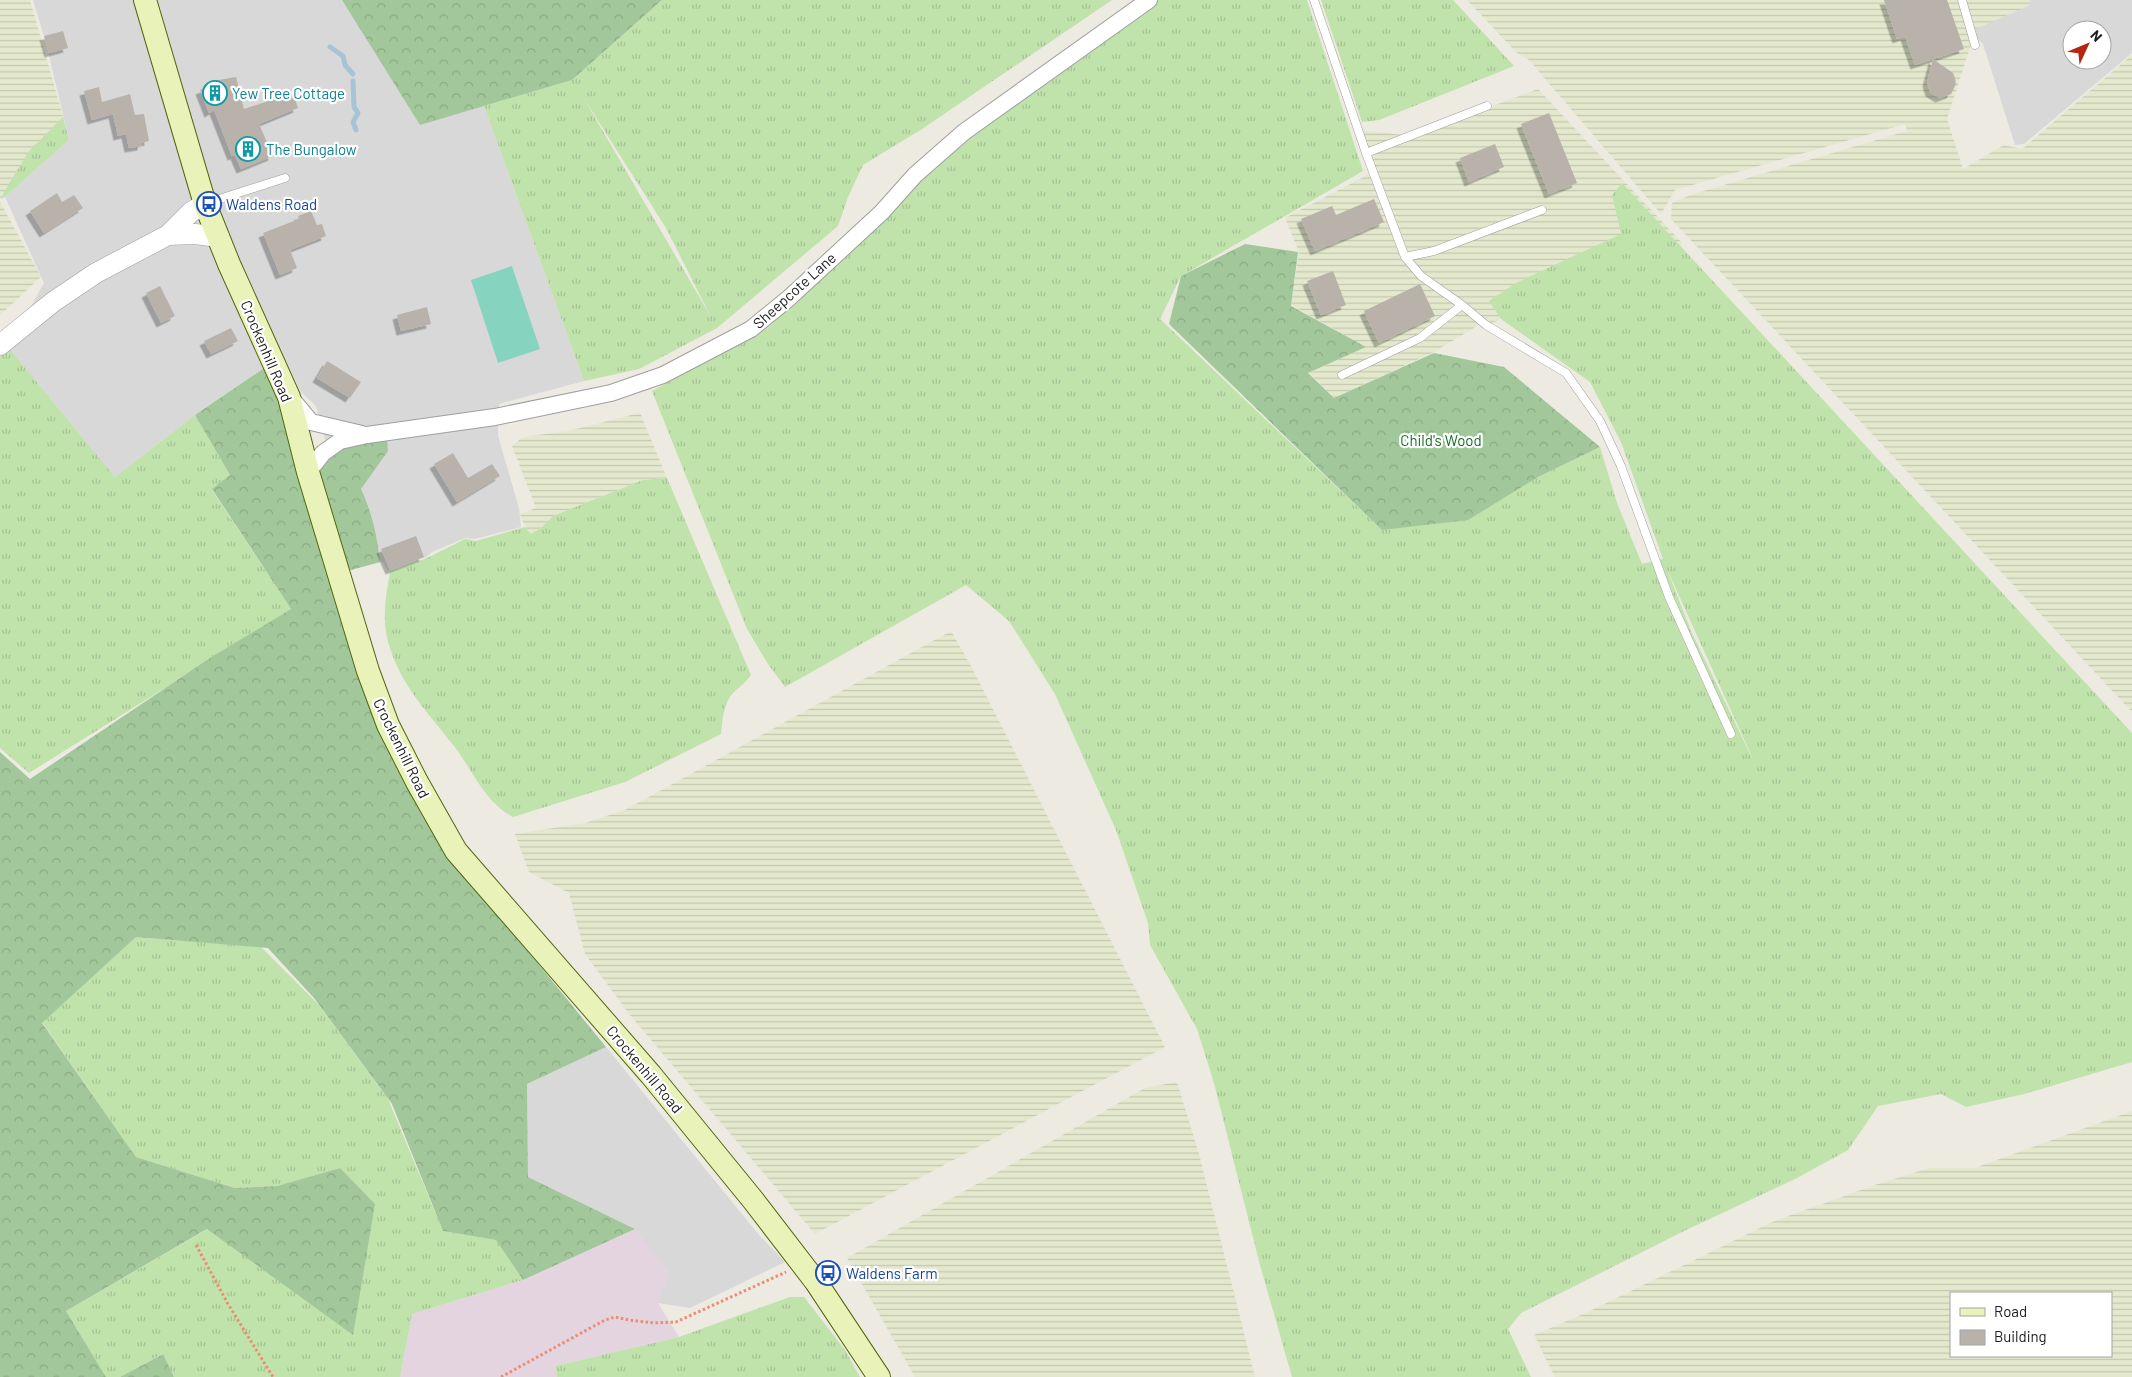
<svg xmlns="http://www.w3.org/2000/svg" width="2132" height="1377" viewBox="0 0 2132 1377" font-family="Barlow,sans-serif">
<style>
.residential{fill:#d9d8d8;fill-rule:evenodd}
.industrial{fill:#e4d4df}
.farmland{fill:url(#farmland-rules);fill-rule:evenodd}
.grass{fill:url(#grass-tufts);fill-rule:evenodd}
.forest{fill:url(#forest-crowns)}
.pitch{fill:#86d4bf}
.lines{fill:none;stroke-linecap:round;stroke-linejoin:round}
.stream{stroke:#a5c5d6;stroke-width:5}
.building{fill:#b8b2ab;filter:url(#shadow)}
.service-casing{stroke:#9f9f9f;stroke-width:9}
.minor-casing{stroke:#9f9f9f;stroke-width:18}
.tertiary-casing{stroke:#9f9f9f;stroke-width:21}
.secondary-casing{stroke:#52660e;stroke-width:24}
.path{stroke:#ec8d72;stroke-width:3;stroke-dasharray:2.5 2.5;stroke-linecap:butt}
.service{stroke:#fff;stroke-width:8}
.minor{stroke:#fff;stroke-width:16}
.tertiary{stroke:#fff;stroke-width:20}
.secondary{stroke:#e9f3b9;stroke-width:22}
.labels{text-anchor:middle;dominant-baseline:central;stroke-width:4.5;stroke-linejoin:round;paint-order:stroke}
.culture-label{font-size:15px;fill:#0d838f;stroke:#fff;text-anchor:start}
.transit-label{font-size:15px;fill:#164399;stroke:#fff;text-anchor:start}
.street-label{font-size:15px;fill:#1b1b1b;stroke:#fff}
.park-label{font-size:15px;fill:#156d27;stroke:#fff}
</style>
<defs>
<pattern id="farmland-rules" width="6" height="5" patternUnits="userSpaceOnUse" patternTransform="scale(1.25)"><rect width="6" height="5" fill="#e4e9ce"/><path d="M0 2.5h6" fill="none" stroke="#c3c7b0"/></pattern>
<pattern id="grass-tufts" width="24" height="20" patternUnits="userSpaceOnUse" patternTransform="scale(1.25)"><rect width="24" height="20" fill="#c0e2ab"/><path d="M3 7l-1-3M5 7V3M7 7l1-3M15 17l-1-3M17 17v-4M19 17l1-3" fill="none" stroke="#a4c193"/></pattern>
<pattern id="forest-crowns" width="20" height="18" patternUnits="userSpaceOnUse" patternTransform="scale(1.25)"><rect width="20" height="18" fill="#a2c79a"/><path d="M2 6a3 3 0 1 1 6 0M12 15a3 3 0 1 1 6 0" fill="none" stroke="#8baa84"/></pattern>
<filter id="shadow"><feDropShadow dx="-4.5" dy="4.5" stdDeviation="0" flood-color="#0004"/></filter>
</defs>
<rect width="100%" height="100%" fill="#eceae1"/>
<path class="residential" d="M33 0H342L352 14 484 106 584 381 499 404 498 436 519 508 521 527 475 539 465 538 432 552 426 557 388 571 383 562 346 568 331 461 316 406 301 392 279 347 270 364 195 415 115 477 8 347 44 283 5 197 69 140 46 43Z
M1966 0H2132V53L2024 144 2015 145 1983 44 1977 39ZM2072 30H2102V60H2072Z
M606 1047 759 1235 785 1262 690 1308 658 1303 635 1229 528 1177 527 1084Z"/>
<path class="industrial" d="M635 1229 669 1273 658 1303 679 1337 555 1366 557 1377H400L412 1314 523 1280Z"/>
<path class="farmland" d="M0 0H30L63 117 0 198Z
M1467 0H2030V5L1976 29 1947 119 1963 169 2004 145 2022 149 2132 55V712L1671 219 1672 203 1690 195 1907 131 1905 124 1675 190 1661 214 1529 60 1516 52Z
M1538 89 1683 244 1487 325 1421 276 1406 256 1362 130 1411 136Z
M1375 171 1405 258 1482 323 1434 352 1334 398 1309 373 1366 347 1291 305 1299 252 1285 218Z
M0 202 41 277 0 315Z
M640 413 667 478 643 480 553 516 541 528 531 534 525 527 520 514 536 508 512 446 523 437 568 431Z
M951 631 971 666 1165 1047 815 1234 630 1015 585 954 569 893 529 872 515 834 585 823 625 810Z
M1177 1082 1199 1154 1255 1377H915L847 1258 1145 1088Z
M2132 1111V1377H1555L1534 1335 1588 1312 1772 1222 1878 1184 1929 1168H1975ZM1951 1293H2111V1356H1951Z"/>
<path class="grass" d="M662 0H1112L922 129 863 165 848 197 838 226 717 328 639 369 584 381 484 106 572 80ZM583 97 666 228 711 317Z
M1158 0H1307L1363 171 1181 276 1160 319 1382 530 1538 477 1600 447 1617 503 1642 564 1663 559 1621 442 1590 382 1501 319 1489 301 1516 283 1621 234 1612 195 1622 183 2132 733V1062L2024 1094 1966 1107 1941 1094 1878 1106 1848 1150 1797 1178 1686 1230 1521 1313 1508 1329 1531 1377H1292L1260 1265 1214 1083 1197 1029 1150 945 1148 923 1116 830 1055 694 1009 621 966 585 785 687 768 664 747 629 652 391 769 327 883 219 946 155ZM1666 567 1752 757V758L1692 633Z
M1321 0H1453L1514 66 1379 120 1362 122Z
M63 117 69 140 5 197 0 199 29 151Z
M8 347 115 477 195 415 230 475 212 490 291 609 29 773 0 748V356Z
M667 478 751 675C746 682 742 685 736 690 723 702 723 717 721 734L625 782 513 817C485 802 474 773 457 750 433 718 404 690 391 651 381 624 385 600 390 572L427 558 465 539 476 541 525 527 531 534 541 528 553 516 643 480Z
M136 937 261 947 318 1004 388 1099 443 1231 496 1240 523 1280 412 1314 400 1377H174L162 1354 120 1377H106L66 1311 208 1229 353 1334 340 1168 277 1186 235 1188 136 1157 42 1022Z
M790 1297H804L845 1350 860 1377H557L555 1366 679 1337Z"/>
<path class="forest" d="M342 0H662L572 80 420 125Z
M1245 244 1298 252 1291 306 1366 347 1308 373 1334 398 1434 353 1504 367 1600 447 1538 477 1468 520 1382 530 1169 324 1181 276Z
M270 364 380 729 509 928 606 1047 527 1084 528 1177 635 1229 523 1280 496 1240 443 1231 392 1104 314 998 268 948 136 937 42 1023 136 1157 235 1188 277 1186 340 1168 375 1204 353 1335 207 1229 66 1311 106 1377H0V752L30 779 210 658 291 609 212 489 230 475 195 415Z
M387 439 388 451 361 489C372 513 377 535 380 562L344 572 313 473 326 456 343 446Z
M163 1354 174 1377H120Z"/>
<path class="pitch" d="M512 266 540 349 498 363 471 280Z"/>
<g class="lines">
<path class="stream" d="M330 47 343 56 345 65 353 74
M353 81 354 107 358 113 353 122 356 130"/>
</g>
<path class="building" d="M1884 0H1947L1964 49 1933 59 1953 73 1955 78 1956 84 1951 94 1940 98 1930 92 1927 82 1933 59 1915 65 1905 36 1897 39Z
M63 31 68 48 49 53 44 36Z
M236 77 244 109 293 93 298 108 259 124 273 156 241 169 235 155 232 156 214 110 209 113 200 90 213 85V81Z
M99 87 102 102 130 94 135 115 144 114 149 141 142 143V146L129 148 126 134 118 136 113 114 92 120 84 91Z
M1549 113 1577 183 1549 194 1521 124Z
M1495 144 1504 167 1469 182 1460 158Z
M57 193 62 202 74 195 83 208 44 233 30 211Z
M1374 199 1384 222 1315 251 1301 219 1332 206 1336 215Z
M311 211 317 225 322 224 326 236 290 250 297 268 280 275 263 233 299 219 298 216Z
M1333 271 1346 305 1321 315 1307 281Z
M1420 284 1435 316 1379 343 1364 311Z
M160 286 175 316 161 323 146 293Z
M427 307 431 324 401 331 397 315Z
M231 328 238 341 211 354 204 341Z
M327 361 361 382 350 398 317 378Z
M453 453 468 478 492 464 500 476 457 502 434 464Z
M416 536 424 557 390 570 381 549Z"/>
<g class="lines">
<defs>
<path id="service" d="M1314 0 1366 153 1405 257 1421 276 1462 305 1486 325 1566 373 1600 421 1621 466 1669 597 1731 734
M1962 0 1975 45
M1366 153 1487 106
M207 203 285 178
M1405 257 1434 251 1542 210
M1342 375 1420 338 1462 305"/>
<path id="minor" d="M291 398 311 422 362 434
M308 472 323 453 340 441 367 435 495 417 611 393 663 375 751 329 789 298 882 212 915 175 964 132 1149 0"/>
<path id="tertiary" d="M168 235 195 234 219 237
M0 345 53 302 96 273 168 235 191 212 205 204"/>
<path id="secondary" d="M145 0 205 204 229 264 289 397 308 472 368 671 388 725 417 782 456 851 651 1075 753 1200 816 1282 879 1377"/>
</defs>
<use href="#service" class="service-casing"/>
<use href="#minor" class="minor-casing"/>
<use href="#tertiary" class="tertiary-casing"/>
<use href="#secondary" class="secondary-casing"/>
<path class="path" d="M196 1245 228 1304 273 1377
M501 1377 605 1320 615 1317 629 1320 654 1323 676 1322 786 1272"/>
<use href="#service" class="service"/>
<use href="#minor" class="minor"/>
<use href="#tertiary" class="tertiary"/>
<use href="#secondary" class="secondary"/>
</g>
<defs>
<symbol id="building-ring" viewBox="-11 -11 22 22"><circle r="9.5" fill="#fff" stroke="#0f9aa8" stroke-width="1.5"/><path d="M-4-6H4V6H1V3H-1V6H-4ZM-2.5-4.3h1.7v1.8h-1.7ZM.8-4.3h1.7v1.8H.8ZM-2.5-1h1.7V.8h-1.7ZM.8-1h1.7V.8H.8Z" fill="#0f9aa8"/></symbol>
<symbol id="bus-ring" viewBox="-11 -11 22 22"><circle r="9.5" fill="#fff" stroke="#1a4fb4" stroke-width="1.5"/><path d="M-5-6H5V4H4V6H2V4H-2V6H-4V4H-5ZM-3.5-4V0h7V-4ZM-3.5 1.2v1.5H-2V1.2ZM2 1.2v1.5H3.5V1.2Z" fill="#1a4fb4"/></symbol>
</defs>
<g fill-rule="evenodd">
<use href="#building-ring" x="201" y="79" width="28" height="28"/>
<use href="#building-ring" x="234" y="135" width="28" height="28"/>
<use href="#bus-ring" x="195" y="190" width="28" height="28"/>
<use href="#bus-ring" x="814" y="1259" width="28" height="28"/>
</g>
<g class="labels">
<g class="culture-label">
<text x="232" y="93">Yew Tree Cottage</text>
<text x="266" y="149">The Bungalow</text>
</g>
<g class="transit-label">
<text x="226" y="204">Waldens Road</text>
<text x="846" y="1273">Waldens Farm</text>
</g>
<g class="street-label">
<text transform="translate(794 290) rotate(-42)">Sheepcote Lane</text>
<text transform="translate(267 351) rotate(67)">Crockenhill Road</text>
<text transform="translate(402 748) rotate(64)">Crockenhill Road</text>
<text transform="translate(645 1069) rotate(50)">Crockenhill Road</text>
</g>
<g class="park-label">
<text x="1441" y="440">Child's Wood</text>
</g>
</g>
<rect x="1950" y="1292" width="162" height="65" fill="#ffffff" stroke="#a4a4a4"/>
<rect x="1960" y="1308" width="25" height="8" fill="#e9f3b9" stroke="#a4a4a4"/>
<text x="1994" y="1317" font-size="15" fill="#1b1b1b">Road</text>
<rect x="1960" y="1330" width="25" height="15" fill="#b8b2ab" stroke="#a4a4a4"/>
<text x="1994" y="1342" font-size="15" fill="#1b1b1b">Building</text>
<g transform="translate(2087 45) rotate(46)"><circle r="24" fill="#ffffff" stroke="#a4a4a4"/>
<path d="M0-4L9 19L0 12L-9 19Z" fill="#b42512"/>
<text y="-8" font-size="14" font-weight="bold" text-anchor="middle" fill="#1b1b1b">N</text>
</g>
</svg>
